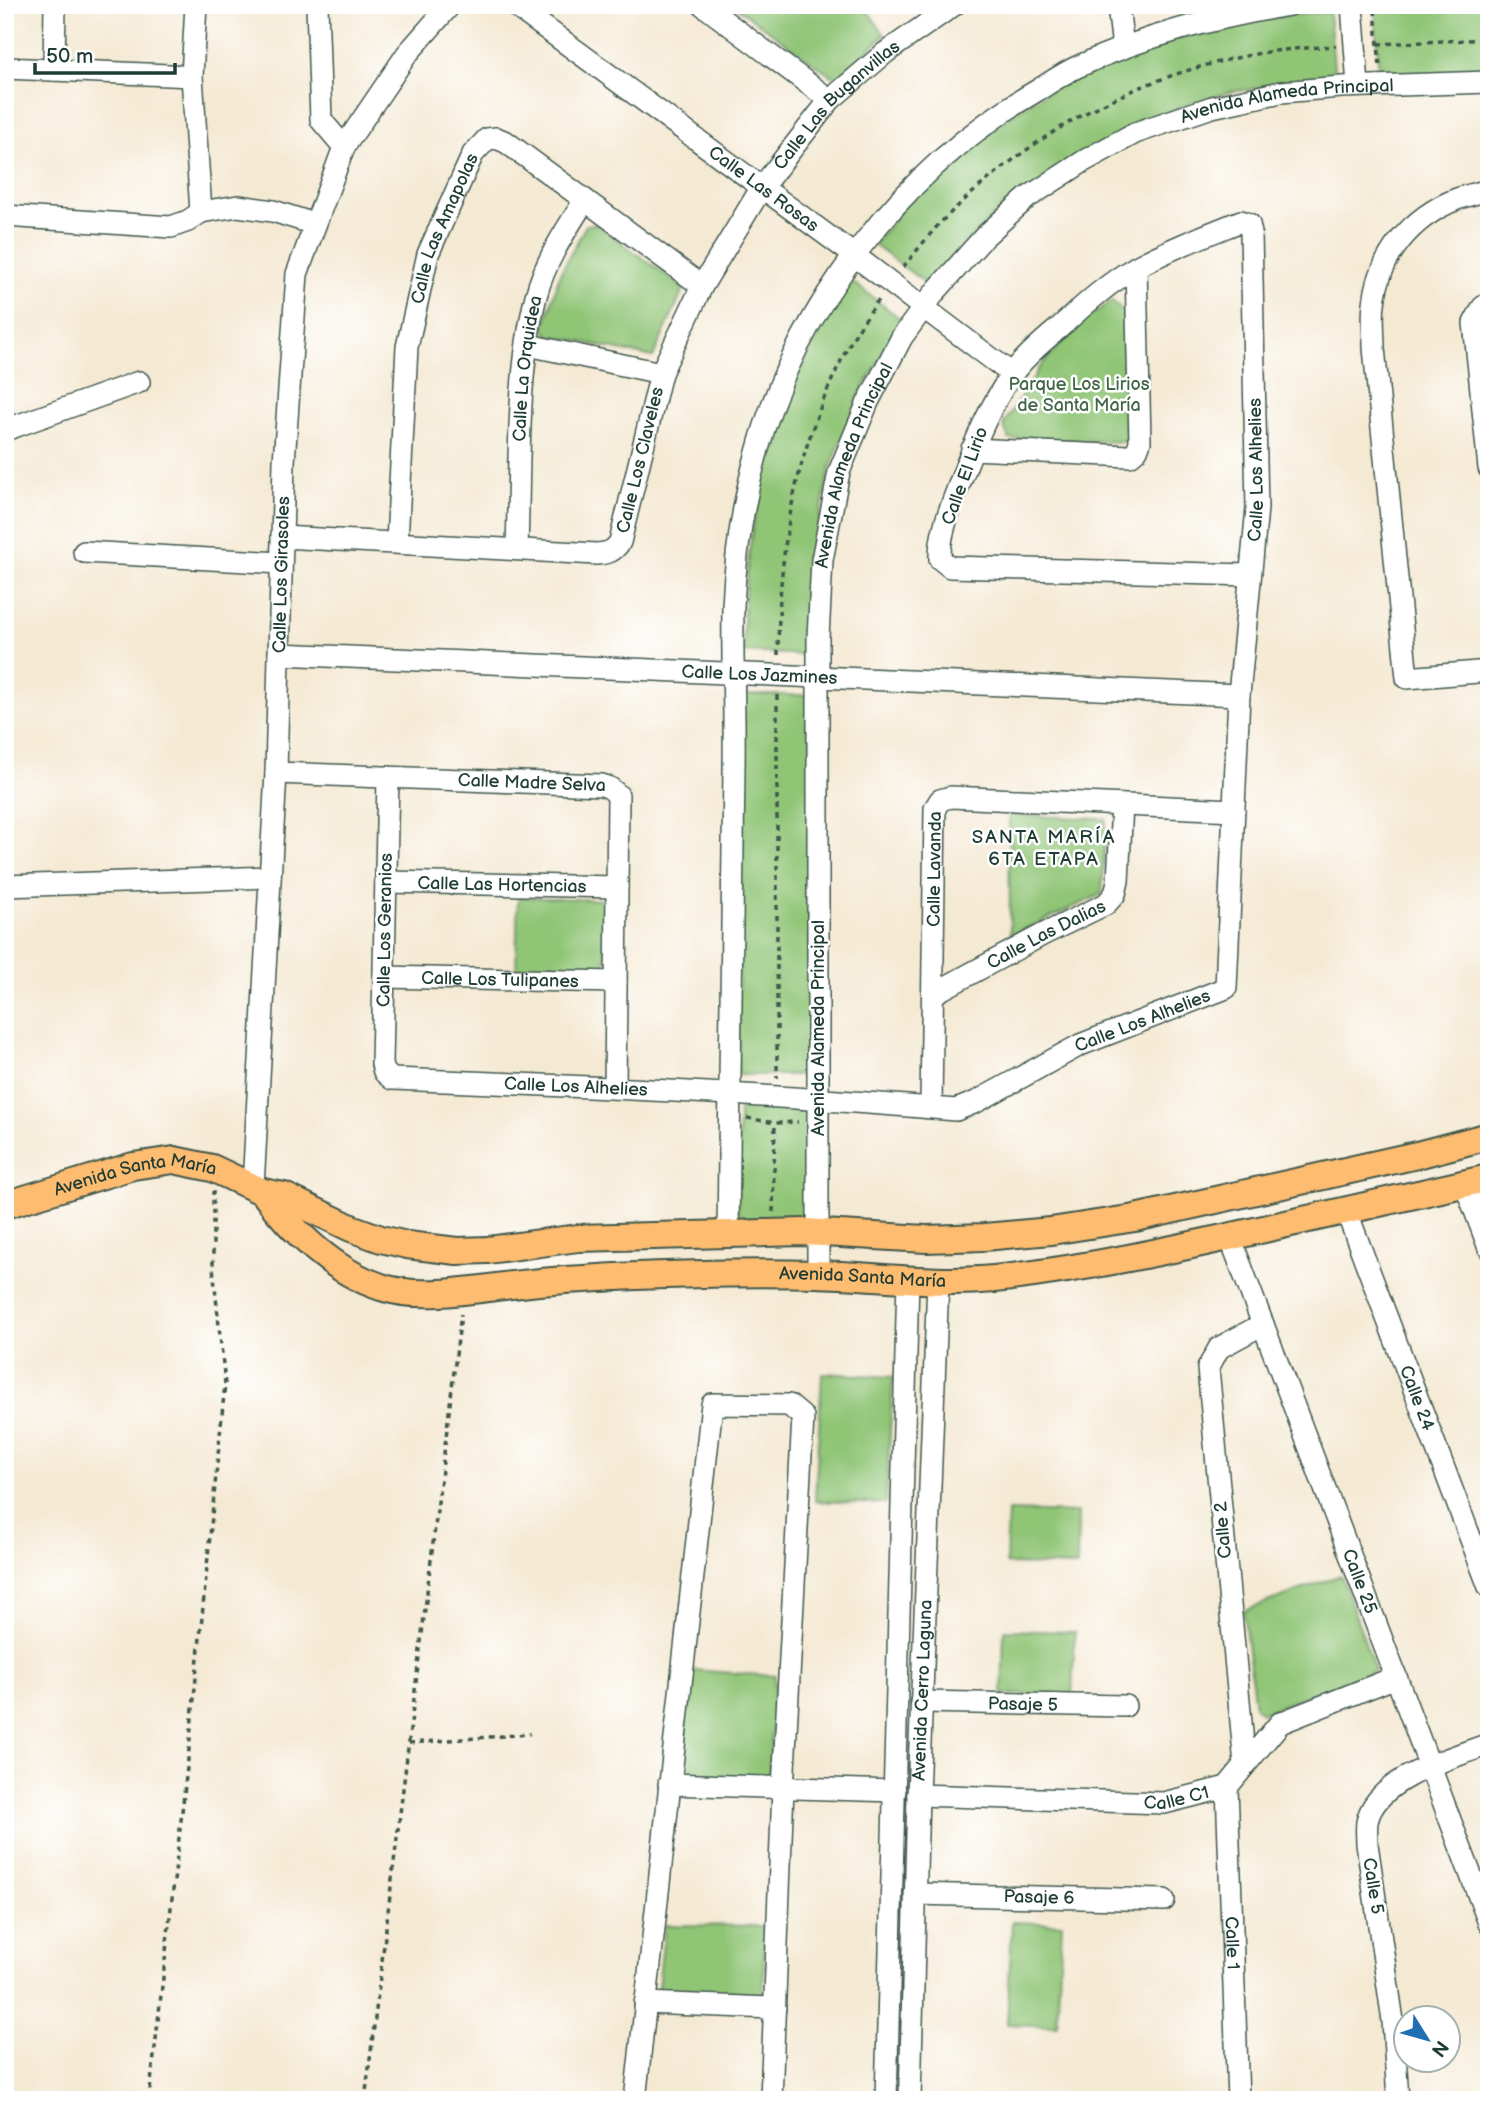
<svg xmlns="http://www.w3.org/2000/svg" width="1494" height="2105" viewBox="0 0 1494 2105" font-family="'Balsamiq Sans',sans-serif">
<style>
.green{fill:#90c576;stroke:#588155;stroke-width:2}
.lines{fill:none;stroke-linecap:round;stroke-linejoin:round}
.minor-casing{stroke:#3f574c;stroke-width:24}
.major-casing{stroke:#3f574c;stroke-width:30}
.path{stroke:#3f574c;stroke-width:3.5;stroke-dasharray:5 5;stroke-linecap:butt}
.minor{stroke:#fff;stroke-width:21}
.major{stroke:#fdbc70;stroke-width:26}
.labels{text-anchor:middle;dominant-baseline:central;stroke-width:5;stroke-linejoin:round;paint-order:stroke}
.street-label{font-size:18px;fill:#1f3d34;stroke:#fff}
.park-label{font-size:18px;fill:#416648;stroke:#fff}
.neighbourhood-label{font-size:19px;letter-spacing:2px;fill:#1f3d34;stroke:#fff}
</style>
<rect width="100%" height="100%" fill="#fff"/>
<filter id="ink" filterUnits="userSpaceOnUse"><feTurbulence type="fractalNoise" baseFrequency=".0143" numOctaves="2"/><feDisplacementMap in="SourceGraphic" scale="14" xChannelSelector="R" yChannelSelector="G"/><feConvolveMatrix kernelMatrix="1 2 1 2 8 2 1 2 1" color-interpolation-filters="sRGB"/></filter>
<filter id="wash" filterUnits="userSpaceOnUse"><feTurbulence type="fractalNoise" baseFrequency=".00686" numOctaves="4" result="noise"/><feDisplacementMap in="SourceGraphic" scale="28" xChannelSelector="R" yChannelSelector="G"/><feGaussianBlur stdDeviation="1.57" result="paint"/><feColorMatrix in="noise" values="0 0 0 0 0 0 0 0 0 0 0 0 0 0 0 0 0 1.4 0 .05"/><feComposite in="paint" operator="in"/></filter>
<g filter="url(#wash)">
<rect width="100%" height="100%" fill="#f4e9d3"/>
<path class="green" d="M733 5H863L885 35 836 79Z
M1457 5H1489V72L1379 78 1375 10Z
M1329 12 1335 78 1230 92 1178 108 1002 207 958 251 928 285 874 245 903 207 964 152 1021 108 1074 77 1136 52 1215 27 1270 17Z
M596 224 684 288 653 357 548 335 544 327 560 274 586 225Z
M850 280 902 320 859 396 830 469 811 558 808 655 743 652C743 517 774 393 850 280Z
M1112 301 1125 312 1126 442 1009 439 1003 425 1042 364 1083 321Z
M741 695H812L809 1075H738Z
M1009 815 1106 819 1102 894 1010 936Z
M518 897 607 900 605 971 516 968Z
M739 1107H810L808 1225H737Z
M822 1373 893 1377 886 1504 815 1501Z
M1008 1511 1078 1513 1077 1566 1006 1564Z
M1341 1575 1375 1670 1262 1713 1255 1707 1243 1611Z
M1004 1630 1075 1632 1072 1696 1002 1694Z
M691 1670 775 1676 769 1780 681 1777Z
M1012 1922 1062 1924 1057 2026 1007 2024Z
M665 1925 765 1926 763 2002 657 1996Z"/>
</g>
<g filter="url(#ink)">
<g class="lines">
<defs>
<g id="minor">
<path d="M196 5 192 76 201 212"/>
<path d="M317 5 321 120 344 147"/>
<path id="s1" d="M514 5 843 247 1012 374"/>
<path d="M703 5 830 100"/>
<path d="M1118 5 1123 48"/>
<path d="M1352 5 1358 86"/>
<path d="M5 68 192 76"/>
<path d="M54 70 55 5"/>
<path d="M1489 190C1478 193 1467 195 1457 199 1412 217 1379 255 1374 304 1372 318 1374 333 1374 348L1407 678 1489 671"/>
<path d="M5 216 171 227 188 221 201 212 238 206 273 211 314 224"/>
<path d="M1489 303 1483 307 1474 323 1489 468"/>
<path d="M528 345 661 373"/>
<path d="M5 430 139 382"/>
<path d="M972 449 1130 456 1137 450 1140 442 1136 267"/>
<path id="s2" d="M282 537 597 554C608 553 613 552 620 542L661 373 702 286 762 187 830 100 885 53 954 5"/>
<path id="s3" d="M397 542 407 347 428 254 473 154 487 139 496 138 506 142 702 286"/>
<path id="s4" d="M517 548C520 465 516 377 536 296 545 261 566 230 585 200"/>
<path d="M84 552 281 563"/>
<path id="s5" d="M279 654 1239 695"/>
<path id="s6" d="M276 773 602 785 610 788 618 795 615 1087"/>
<path id="s7" d="M388 777 382 1064 384 1072 392 1079C581 1086 769 1094 956 1110L976 1102 1080 1045 1226 988 1239 695 1257 508 1251 233 1249 224 1241 221C1206 235 1171 248 1138 266 1109 282 1083 306 1059 328 1042 342 1022 359 1010 377 989 408 975 442 962 477 953 502 939 532 940 559L950 567 1250 575"/>
<path id="s8" d="M386 882 617 887"/>
<path d="M5 886 270 877"/>
<path id="s9" d="M384 977 616 982"/>
<path id="s10" d="M933 994 1044 934 1106 904 1115 894 1118 881 1122 805"/>
<path id="s11" d="M931 1107 935 808 940 800 951 797 1234 810"/>
<path d="M1465 1184 1489 1248"/>
<path id="s12" d="M253 1186 276 773 284 462 297 274 344 147 407 54 450 5"/>
<path id="s13" d="M1346 1210 1489 1587"/>
<path d="M728 1234C730 1079 732 923 734 768 735 715 732 661 733 607 735 559 743 503 756 456 796 306 903 168 1038 90 1051 82 1064 73 1077 67 1146 35 1215 18 1289 5"/>
<path id="s14" d="M1230 1237 1489 1923"/>
<path id="s15" d="M818 1274V638L822 560 839 472 868 402 902 337 935 292 985 236 1027 198 1084 161 1135 133 1212 107 1281 92 1341 87 1489 82"/>
<path id="s16" d="M921 1702 1125 1706"/>
<path d="M1245 1765 1208 1368 1219 1348 1263 1324"/>
<path d="M669 1784 895 1791"/>
<path id="s17" d="M1227 1787 1238 2100"/>
<path id="s18" d="M918 1795 1164 1803 1227 1787 1280 1723 1396 1677"/>
<path id="s19" d="M915 1894 1164 1900"/>
<path d="M645 2003 775 2008"/>
<path d="M635 2100 712 1404 789 1405 803 1417 783 1788 771 2100"/>
<path d="M886 2100 908 1279"/>
<path id="s20" d="M910 2100 918 1795 938 1281"/>
<path d="M1398 2100 1393 2021 1367 1844C1367 1837 1366 1829 1367 1822 1375 1778 1452 1758 1489 1744"/>
</g>
<g id="major">
<path id="s21" d="M263 1192C292 1231 334 1272 381 1287 421 1301 479 1288 521 1284 552 1280 585 1279 616 1277 683 1274 748 1272 815 1274 874 1275 934 1285 994 1279 1085 1269 1175 1249 1264 1229 1339 1212 1414 1195 1489 1178"/>
<path id="s22" d="M5 1205 133 1166 174 1160 212 1168 263 1192 284 1196 351 1228 381 1239 407 1245 457 1251 488 1250 578 1238 728 1234 806 1232 926 1239 984 1237 1051 1231 1135 1218 1417 1155 1489 1136"/>
</g>
</defs>
<use href="#minor" class="minor-casing"/>
<use href="#major" class="major-casing"/>
<path class="path" d="M1375 10 1380 67
M1378 44 1489 39
M903 267C916 252 928 236 941 222 1032 133 1130 77 1256 54 1282 49 1309 48 1336 46
M778 655C779 544 795 449 847 349 856 331 868 315 879 299
M777 695V1078
M747 1118 775 1123 798 1122
M773 1212 775 1123
M409 1743 530 1734
M149 2100 188 1759 225 1384 213 1267V1191
M365 2100 461 1314"/>
<use href="#minor" class="minor"/>
<use href="#major" class="major"/>
</g>
</g>
<g class="labels">
<g class="street-label">
<text stroke="none"><textPath href="#s15" startOffset="1423">Avenida Alameda Principal</textPath></text>
<text stroke="none"><textPath href="#s2" startOffset="840">Calle Las Buganvillas</textPath></text>
<text stroke="none"><textPath href="#s1" startOffset="310">Calle Las Rosas</textPath></text>
<text stroke="none"><textPath href="#s3" startOffset="320">Calle Las Amapolas</textPath></text>
<text stroke="none"><textPath href="#s4" startOffset="180">Calle La Orquidea</textPath></text>
<text stroke="none"><textPath href="#s2" startOffset="427">Calle Los Claveles</textPath></text>
<text stroke="none"><textPath href="#s15" startOffset="814">Avenida Alameda Principal</textPath></text>
<text stroke="none"><textPath href="#s7" startOffset="1687">Calle Los Alhelies</textPath></text>
<text transform="translate(965 476) rotate(-70)">Calle El Lirio</text>
<text stroke="none"><textPath href="#s12" startOffset="612">Calle Los Girasoles</textPath></text>
<text stroke="none"><textPath href="#s5" startOffset="481">Calle Los Jazmines</textPath></text>
<text stroke="none"><textPath href="#s6" startOffset="256">Calle Madre Selva</textPath></text>
<text stroke="none"><textPath href="#s11" startOffset="238">Calle Lavanda</textPath></text>
<text stroke="none"><textPath href="#s8" startOffset="116">Calle Las Hortencias</textPath></text>
<text transform="translate(385 930) rotate(-89)">Calle Los Geranios</text>
<text stroke="none"><textPath href="#s10" startOffset="128">Calle Las Dalias</textPath></text>
<text stroke="none"><textPath href="#s9" startOffset="116">Calle Los Tulipanes</textPath></text>
<text stroke="none"><textPath href="#s7" startOffset="1078">Calle Los Alhelies</textPath></text>
<text transform="translate(818 1028) rotate(-90)">Avenida Alameda Principal</text>
<text stroke="none"><textPath href="#s7" startOffset="490">Calle Los Alhelies</textPath></text>
<text stroke="none"><textPath href="#s22" startOffset="135">Avenida Santa María</textPath></text>
<text stroke="none"><textPath href="#s21" startOffset="637">Avenida Santa María</textPath></text>
<text stroke="none"><textPath href="#s13" startOffset="201">Calle 24</textPath></text>
<text transform="translate(1223 1530) rotate(-95)">Calle 2</text>
<text stroke="none"><textPath href="#s14" startOffset="368">Calle 25</textPath></text>
<text stroke="none"><textPath href="#s20" startOffset="410">Avenida Cerro Laguna</textPath></text>
<text stroke="none"><textPath href="#s16" startOffset="102">Pasaje 5</textPath></text>
<text stroke="none"><textPath href="#s18" startOffset="259">Calle C1</textPath></text>
<text transform="translate(1373 1886) rotate(81)">Calle 5</text>
<text stroke="none"><textPath href="#s19" startOffset="124">Pasaje 6</textPath></text>
<text stroke="none"><textPath href="#s17" startOffset="156">Calle 1</textPath></text>
</g>
<g class="park-label">
<text x="1079" y="384">Parque Los Lirios<tspan x="1079" dy="21">de Santa María</tspan></text>
</g>
<g class="neighbourhood-label">
<text x="1044" y="837">SANTA MARÍA<tspan x="1044" dy="22">6TA ETAPA</tspan></text>
</g>
</g>
<rect width="1494" height="2105" fill="none" stroke="#fff" stroke-width="28"/>
<g transform="translate(1427 2039) rotate(127)"><circle r="33" fill="#ffffff" stroke="#a5b1ae" stroke-width="2"/>
<path d="M0-5L12 26L0 18L-12 26Z" fill="#1f6fb2"/>
<text y="-10" font-size="19" font-weight="bold" text-anchor="middle" fill="#1f3d34">N</text>
</g>
<path d="M35 63v10h140v-10" fill="none" stroke="#1f3d34" stroke-width="3.5"/>
<text x="46" y="63" font-size="21" fill="#1f3d34" stroke="#ffffff" stroke-width="5" paint-order="stroke">50 m</text>
</svg>
